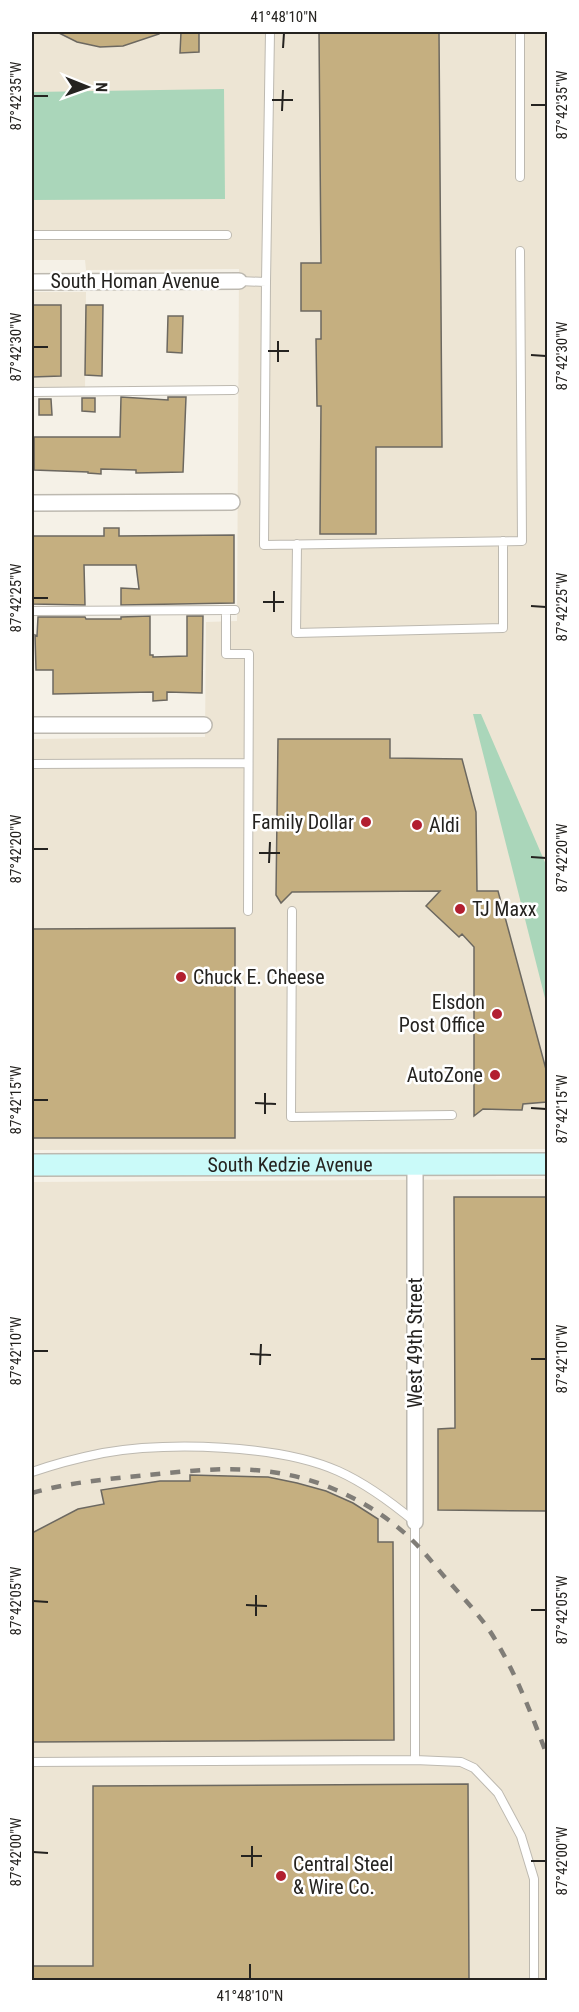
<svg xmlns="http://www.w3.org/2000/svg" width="579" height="2012" viewBox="0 0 579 2012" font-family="'Roboto Condensed',sans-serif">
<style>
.built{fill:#ede5d4}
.green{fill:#aad6ba}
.building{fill:#c5af80;stroke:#6c6860;stroke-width:1.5}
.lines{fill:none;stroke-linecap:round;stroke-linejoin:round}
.service-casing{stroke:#bdb9b0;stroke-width:10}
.minor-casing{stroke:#bdb9b0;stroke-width:18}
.secondary-casing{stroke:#bdb9b0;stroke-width:24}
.service{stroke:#fff;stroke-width:8}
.minor{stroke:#fff;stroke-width:15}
.secondary{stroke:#cafaf9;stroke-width:21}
.rail{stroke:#807d77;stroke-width:4.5;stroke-dasharray:10 10;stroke-linecap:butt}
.ticks{fill:none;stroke:#252320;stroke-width:2}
.poi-dot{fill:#b21f30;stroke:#fff;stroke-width:2}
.labels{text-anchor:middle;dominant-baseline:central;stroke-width:5;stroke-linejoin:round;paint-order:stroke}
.street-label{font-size:20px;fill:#252320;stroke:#fff}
.poi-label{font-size:20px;fill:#252320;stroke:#fff;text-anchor:start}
.neatline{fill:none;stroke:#252320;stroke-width:2}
.ticks-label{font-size:15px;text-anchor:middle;fill:#252320}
</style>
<rect width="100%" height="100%" fill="#f5f1e7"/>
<path class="built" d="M32 32H547V1149L32 1150V739L205 737 206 622 237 621 239 269 86 270 85 260H32Z
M32 292H86L85 392H32Z
M547 1179V1980H32V1182Z"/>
<path class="green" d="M224 89 225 199 32 200V92Z
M473 714H481L547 867V1006Z"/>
<path class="building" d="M57 32H159V34L123 46 100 47 77 42Z
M181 32H199V52L180 53Z
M319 32H439L442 447H376V534H320L321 406H317L316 339H321V311H301V263H321Z
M32 305H61V376L32 377Z
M86 305H103L102 376 85 375Z
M168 316H183L182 353 167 352Z
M121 397 168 400V397H186L183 472 136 473V470L101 469V474L88 473V472L34 470V437H120Z
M82 398H95V412L82 411Z
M39 399H51L52 415H39Z
M104 528H119V536L234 535V603L121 605V588L139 589 136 565H84L85 605 32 604V536H104Z
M150 616V655H153V657L187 656V616H203L202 693 167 692V700L153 701V692L53 694V670H36L35 635 37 636 38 617H85L86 619H121V617Z
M278 739H390V758L462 759 476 812 477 891H498L547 1073V1102L523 1104 522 1110 483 1109 474 1116V947L462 934 459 937 426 906 440 891 292 892 281 903 276 895Z
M235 928V1138H32V929Z
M454 1197H548V1511L438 1510V1429L455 1428Z
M190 1475 268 1477 297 1483 326 1491 353 1503 378 1519V1542H393L394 1740 32 1742V1533L78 1509 104 1504 101 1490 160 1481H190Z
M468 1784 469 1980H32V1966H93V1786Z"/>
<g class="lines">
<defs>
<path id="service" d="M520 32V177
M32 235H227
M239 281 266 282 264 545 522 541 520 251
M266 282 270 32
M32 392 234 390
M297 544 296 633 503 628V541
M226 610V654H249L248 911
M32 611 235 610
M32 764 248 763
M292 911 291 1117 452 1115
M32 1472C55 1464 78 1458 103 1453 168 1442 278 1444 338 1471 367 1484 391 1502 415 1522V1760
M32 1762 415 1760 461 1762 474 1768 498 1793 521 1836 534 1879V1980"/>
<path id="minor" d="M32 282 239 281
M32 503 232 502
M32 725H204
M415 1522V1164"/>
<g id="secondary">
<path id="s1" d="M32 1165 548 1164"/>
</g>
</defs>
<use href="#service" class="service-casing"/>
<use href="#minor" class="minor-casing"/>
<use href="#secondary" class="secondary-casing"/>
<use href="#service" class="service"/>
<use href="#minor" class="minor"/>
<use href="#secondary" class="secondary"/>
<path class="rail" d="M32 1493C70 1482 109 1479 148 1475 194 1470 243 1465 289 1475 334 1484 383 1510 415 1543 428 1556 439 1571 451 1584 467 1602 484 1620 496 1641 518 1678 533 1718 548 1758"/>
</g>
<path class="ticks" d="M283 48 284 33M33 96H48M272 100H293M531 105H546M282 111 283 90M33 347H48M268 351H289M531 355 546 356M278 362V341M33 598H48M263 602H284M531 606 546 607M274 612V591M33 849H48M259 853H280M531 857 546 858M269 863 270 842M33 1100H48M255 1103 276 1104M531 1108 546 1109M265 1114V1093M33 1351H48M250 1354 271 1355M531 1359H546M260 1365 261 1344M33 1601 48 1602M246 1605 267 1606M531 1610H546M256 1616V1595M33 1852 48 1853M241 1856H262M531 1861H546M252 1867V1846M250 1979V1964"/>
<g class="poi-dot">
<circle cx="366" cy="822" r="6"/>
<circle cx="417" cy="825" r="6"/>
<circle cx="460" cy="909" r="6"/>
<circle cx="181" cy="977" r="6"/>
<circle cx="497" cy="1014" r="6"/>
<circle cx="495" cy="1075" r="6"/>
<circle cx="281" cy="1876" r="6"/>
</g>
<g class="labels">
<g class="street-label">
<text x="135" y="281">South Homan Avenue</text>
<text stroke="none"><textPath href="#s1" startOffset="258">South Kedzie Avenue</textPath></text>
<text transform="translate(415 1343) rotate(-90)">West 49th Street</text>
</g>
<g class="poi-label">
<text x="354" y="822" text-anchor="end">Family Dollar</text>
<text x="429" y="825">Aldi</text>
<text x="472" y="909">TJ Maxx</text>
<text x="193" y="977">Chuck E. Cheese</text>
<text x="485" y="1002" text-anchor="end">Elsdon<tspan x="485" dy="23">Post Office</tspan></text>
<text x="483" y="1075" text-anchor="end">AutoZone</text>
<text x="293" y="1864">Central Steel<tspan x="293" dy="23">&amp; Wire Co.</tspan></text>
</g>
</g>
<rect width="579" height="2012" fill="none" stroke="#ffffff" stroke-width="66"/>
<g transform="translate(87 87) rotate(91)" stroke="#ffffff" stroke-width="4.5" paint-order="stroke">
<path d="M0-4.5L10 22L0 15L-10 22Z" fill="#252320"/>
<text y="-9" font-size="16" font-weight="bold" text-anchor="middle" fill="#252320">N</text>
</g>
<rect x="33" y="33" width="513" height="1946" class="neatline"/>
<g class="ticks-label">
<text x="284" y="22">41°48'10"N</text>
<text transform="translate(16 96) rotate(-90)" y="5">87°42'35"W</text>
<text transform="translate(562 105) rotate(-90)" y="5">87°42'35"W</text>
<text transform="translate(16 347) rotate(-90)" y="5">87°42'30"W</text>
<text transform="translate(562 356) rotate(-90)" y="5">87°42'30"W</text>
<text transform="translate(16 598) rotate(-90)" y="5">87°42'25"W</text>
<text transform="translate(562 607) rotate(-90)" y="5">87°42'25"W</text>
<text transform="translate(16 849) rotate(-90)" y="5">87°42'20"W</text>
<text transform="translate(562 858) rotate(-90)" y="5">87°42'20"W</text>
<text transform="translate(16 1100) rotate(-90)" y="5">87°42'15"W</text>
<text transform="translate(562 1109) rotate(-90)" y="5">87°42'15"W</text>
<text transform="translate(16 1351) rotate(-90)" y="5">87°42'10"W</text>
<text transform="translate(562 1359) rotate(-90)" y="5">87°42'10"W</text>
<text transform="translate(16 1601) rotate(-90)" y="5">87°42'05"W</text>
<text transform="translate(562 1610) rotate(-90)" y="5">87°42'05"W</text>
<text transform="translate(16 1852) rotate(-90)" y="5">87°42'00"W</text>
<text transform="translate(562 1861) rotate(-90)" y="5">87°42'00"W</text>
<text x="250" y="2001">41°48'10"N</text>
</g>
</svg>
